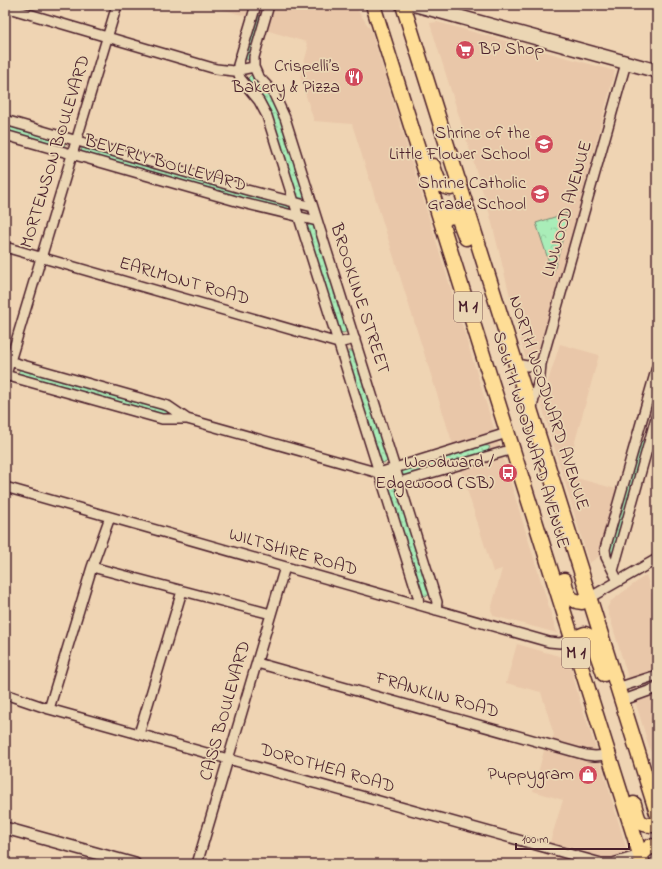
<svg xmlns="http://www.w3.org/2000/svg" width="662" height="869" viewBox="0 0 662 869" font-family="'Indie Flower',sans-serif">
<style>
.built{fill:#e9c7a9}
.grass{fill:url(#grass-dots);stroke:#7a8672}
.park{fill:url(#park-crowns);stroke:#7a8672}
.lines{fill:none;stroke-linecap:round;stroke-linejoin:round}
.minor-casing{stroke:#4a1f2b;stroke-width:12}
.tertiary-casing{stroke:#4a1f2b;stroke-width:14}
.secondary-casing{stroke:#4a1f2b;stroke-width:16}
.primary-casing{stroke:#4a1f2b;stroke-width:17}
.minor{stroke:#ebd6b4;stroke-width:9}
.tertiary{stroke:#ebd6b4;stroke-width:11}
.secondary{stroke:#ebd6b4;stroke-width:13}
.primary{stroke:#fedd96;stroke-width:14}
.labels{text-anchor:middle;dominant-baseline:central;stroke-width:3.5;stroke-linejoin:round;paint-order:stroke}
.shield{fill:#ebd6b4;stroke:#7a5654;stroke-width:1}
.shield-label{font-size:17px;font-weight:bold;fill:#4a1f2b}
.poi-label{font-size:18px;fill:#4a1f2b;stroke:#ebd6b4;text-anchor:end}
.street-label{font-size:18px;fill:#4a1f2b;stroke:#ebd6b4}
</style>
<defs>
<pattern id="grass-dots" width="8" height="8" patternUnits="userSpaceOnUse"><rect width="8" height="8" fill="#a9edb8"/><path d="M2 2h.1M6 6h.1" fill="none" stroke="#93cb9e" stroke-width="1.8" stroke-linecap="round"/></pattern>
<pattern id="park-crowns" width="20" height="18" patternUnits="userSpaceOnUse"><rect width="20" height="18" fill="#a9edb8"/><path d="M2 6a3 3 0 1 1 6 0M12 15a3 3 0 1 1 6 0" fill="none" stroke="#93cb9e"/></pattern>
</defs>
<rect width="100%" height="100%" fill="#efd4b3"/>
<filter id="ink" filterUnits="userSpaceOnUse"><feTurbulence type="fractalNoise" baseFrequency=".025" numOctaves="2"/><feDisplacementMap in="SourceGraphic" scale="8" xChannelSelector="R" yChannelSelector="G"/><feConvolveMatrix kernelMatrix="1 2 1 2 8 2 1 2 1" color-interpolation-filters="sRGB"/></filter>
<g filter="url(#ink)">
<path class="built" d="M208 5H354L371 30 557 633 494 616 491 610 502 569 493 572 352 124 314 121 300 77 308 48 306 42 269 31 245 16Z
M437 22 615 71 559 282 537 352 530 360 525 357 490 215 432 30 430 23Z
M560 344 599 355 569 463 573 477 616 489 600 556 589 563 541 403Z
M646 575 657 610V773L607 608 611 601Z
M517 644 569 659 578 695 603 770 631 864H576L546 855 563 800 533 791 544 751 554 735 541 692 506 683Z"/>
<path class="grass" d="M258 15 261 16 251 58 247 60 245 56Z
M251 75 255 76 278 106 305 196 302 199 296 197 248 82V78Z
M5 123 63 140 65 145 61 147 5 131Z
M83 146 288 204 290 208 287 212 82 153 81 148Z
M310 224 314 225 347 331 344 333 338 332 307 227Z
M349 351H354L388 460 385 463 380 462 347 357Z
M20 369 168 410 172 415 171 417 21 375 18 373Z
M642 441H645L614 556 612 557 609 551 639 443Z
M484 444 490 447 487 452 404 477 402 476 401 470Z
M391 485 397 486 430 592 429 595 425 596 420 592 388 490Z"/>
<path class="park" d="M570 212 553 274 536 223Z"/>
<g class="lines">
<defs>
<path id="minor" d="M256 5 238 65V71L240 78 259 101 267 116 418 596 419 605
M269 5 254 57V67L258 76 273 92 285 118 437 602 436 610
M5 7 216 69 234 71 254 67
M5 120 247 190 313 207
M5 135 243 203 317 221
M5 247 338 343 355 339
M5 360 168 406 187 419
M516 364 527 366 541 364
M5 375 162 419H187L379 473 400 482 513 449
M5 378 117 5
M531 411 540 376 541 364 626 63
M379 473 507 433
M5 487 549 642 560 643 572 639
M92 567 271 614
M613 571 657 414
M618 581 606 557 605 549 657 367
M589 598 657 559
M257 663 586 755 595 756 608 755
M617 688 657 675
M5 694 49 709 601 863H613L640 855
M621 701 657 688
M49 709 92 567 110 517
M139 734 182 591
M197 864 285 567"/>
<path id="tertiary" d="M5 828 135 864"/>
<path id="secondary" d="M416 5 657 71"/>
<path id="primary" d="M373 5 643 864
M403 5 657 813
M433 166C437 177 438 187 451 188L459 181
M442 223 448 216 458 217 466 238
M564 580C567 593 568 601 582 602L589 598
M572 639 585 634 591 637 604 674
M634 804C638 818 637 826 654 825L657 822
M640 855 651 846 657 848"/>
</defs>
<use href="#minor" class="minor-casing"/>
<use href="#tertiary" class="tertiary-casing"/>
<use href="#secondary" class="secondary-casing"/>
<use href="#primary" class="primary-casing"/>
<use href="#minor" class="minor"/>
<use href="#tertiary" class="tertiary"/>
<use href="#secondary" class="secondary"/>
<use href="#primary" class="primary"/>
</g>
</g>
<defs>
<symbol id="supermarket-disc" viewBox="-11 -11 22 22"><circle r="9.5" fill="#d1495b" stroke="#ebd6b4"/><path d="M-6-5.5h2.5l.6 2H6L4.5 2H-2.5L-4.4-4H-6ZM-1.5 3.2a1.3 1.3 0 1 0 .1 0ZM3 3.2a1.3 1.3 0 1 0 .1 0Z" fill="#fff"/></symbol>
<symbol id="restaurant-disc" viewBox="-11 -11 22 22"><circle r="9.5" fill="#d1495b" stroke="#ebd6b4"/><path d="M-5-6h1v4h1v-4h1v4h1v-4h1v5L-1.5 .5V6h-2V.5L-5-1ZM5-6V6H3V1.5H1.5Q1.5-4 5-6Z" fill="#fff"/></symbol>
<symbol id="school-disc" viewBox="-11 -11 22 22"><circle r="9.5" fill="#d1495b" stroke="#ebd6b4"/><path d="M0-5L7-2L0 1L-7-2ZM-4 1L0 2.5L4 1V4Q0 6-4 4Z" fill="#fff"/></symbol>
<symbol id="bus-disc" viewBox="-11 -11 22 22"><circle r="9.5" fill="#d1495b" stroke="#ebd6b4"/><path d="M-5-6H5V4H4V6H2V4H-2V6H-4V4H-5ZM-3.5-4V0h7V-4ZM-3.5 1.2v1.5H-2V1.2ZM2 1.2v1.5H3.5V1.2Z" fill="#fff"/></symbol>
<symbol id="shop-disc" viewBox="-11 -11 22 22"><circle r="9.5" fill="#d1495b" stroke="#ebd6b4"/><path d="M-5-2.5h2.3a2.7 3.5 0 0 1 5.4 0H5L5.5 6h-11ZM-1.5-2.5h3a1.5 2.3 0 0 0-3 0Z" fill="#fff"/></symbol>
</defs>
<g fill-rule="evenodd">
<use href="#supermarket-disc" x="454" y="39" width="22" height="22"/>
<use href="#restaurant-disc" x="343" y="66" width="22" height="22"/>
<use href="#school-disc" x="533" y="133" width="22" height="22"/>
<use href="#school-disc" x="529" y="183" width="22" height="22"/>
<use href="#bus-disc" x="497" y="462" width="22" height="22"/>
<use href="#shop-disc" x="577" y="764" width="22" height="22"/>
</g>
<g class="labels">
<g class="shield">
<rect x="454" y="292" width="28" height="30" rx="3"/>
<rect x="562" y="638" width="28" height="30" rx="3"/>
</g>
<g class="shield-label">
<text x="468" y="307">M 1</text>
<text x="576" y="653">M 1</text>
</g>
<g class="poi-label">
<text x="479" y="50" text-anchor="start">BP Shop</text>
<text x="340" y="67">Crispelli’s<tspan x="340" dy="21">Bakery &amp; Pizza</tspan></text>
<text x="530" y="134">Shrine of the<tspan x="530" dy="21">Little Flower School</tspan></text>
<text x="526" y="184">Shrine Catholic<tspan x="526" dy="21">Grade School</tspan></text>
<text x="494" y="463">Woodward /<tspan x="494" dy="21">Edgewood (SB)</tspan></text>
<text x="574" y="775">Puppygram</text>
</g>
<g class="street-label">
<text transform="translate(56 152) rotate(-73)">MORTENSON BOULEVARD</text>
<text transform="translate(165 164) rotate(16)">BEVERLY BOULEVARD</text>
<text transform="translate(568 209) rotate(-74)">LINWOOD AVENUE</text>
<text transform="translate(184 282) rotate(16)">EARLMONT ROAD</text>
<text transform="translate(359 299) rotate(72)">BROOKLINE STREET</text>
<text transform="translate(548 403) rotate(72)">NORTH WOODWARD AVENUE</text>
<text transform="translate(530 440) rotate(73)">SOUTH WOODWARD AVENUE</text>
<text transform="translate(293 553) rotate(16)">WILTSHIRE ROAD</text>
<text transform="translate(437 696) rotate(16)">FRANKLIN ROAD</text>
<text transform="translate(226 711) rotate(-74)">CASS BOULEVARD</text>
<text transform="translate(327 769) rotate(16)">DOROTHEA ROAD</text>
</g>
</g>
<rect width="662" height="869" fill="none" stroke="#ebd6b4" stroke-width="20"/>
<rect x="10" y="10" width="642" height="849" fill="none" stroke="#4a1f2b" stroke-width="1.5" filter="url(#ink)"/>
<path d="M516 843v6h113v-6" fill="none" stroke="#4a1f2b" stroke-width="2"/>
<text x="522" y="843" font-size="12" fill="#4a1f2b" stroke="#ebd6b4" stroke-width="3" paint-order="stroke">100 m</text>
</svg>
